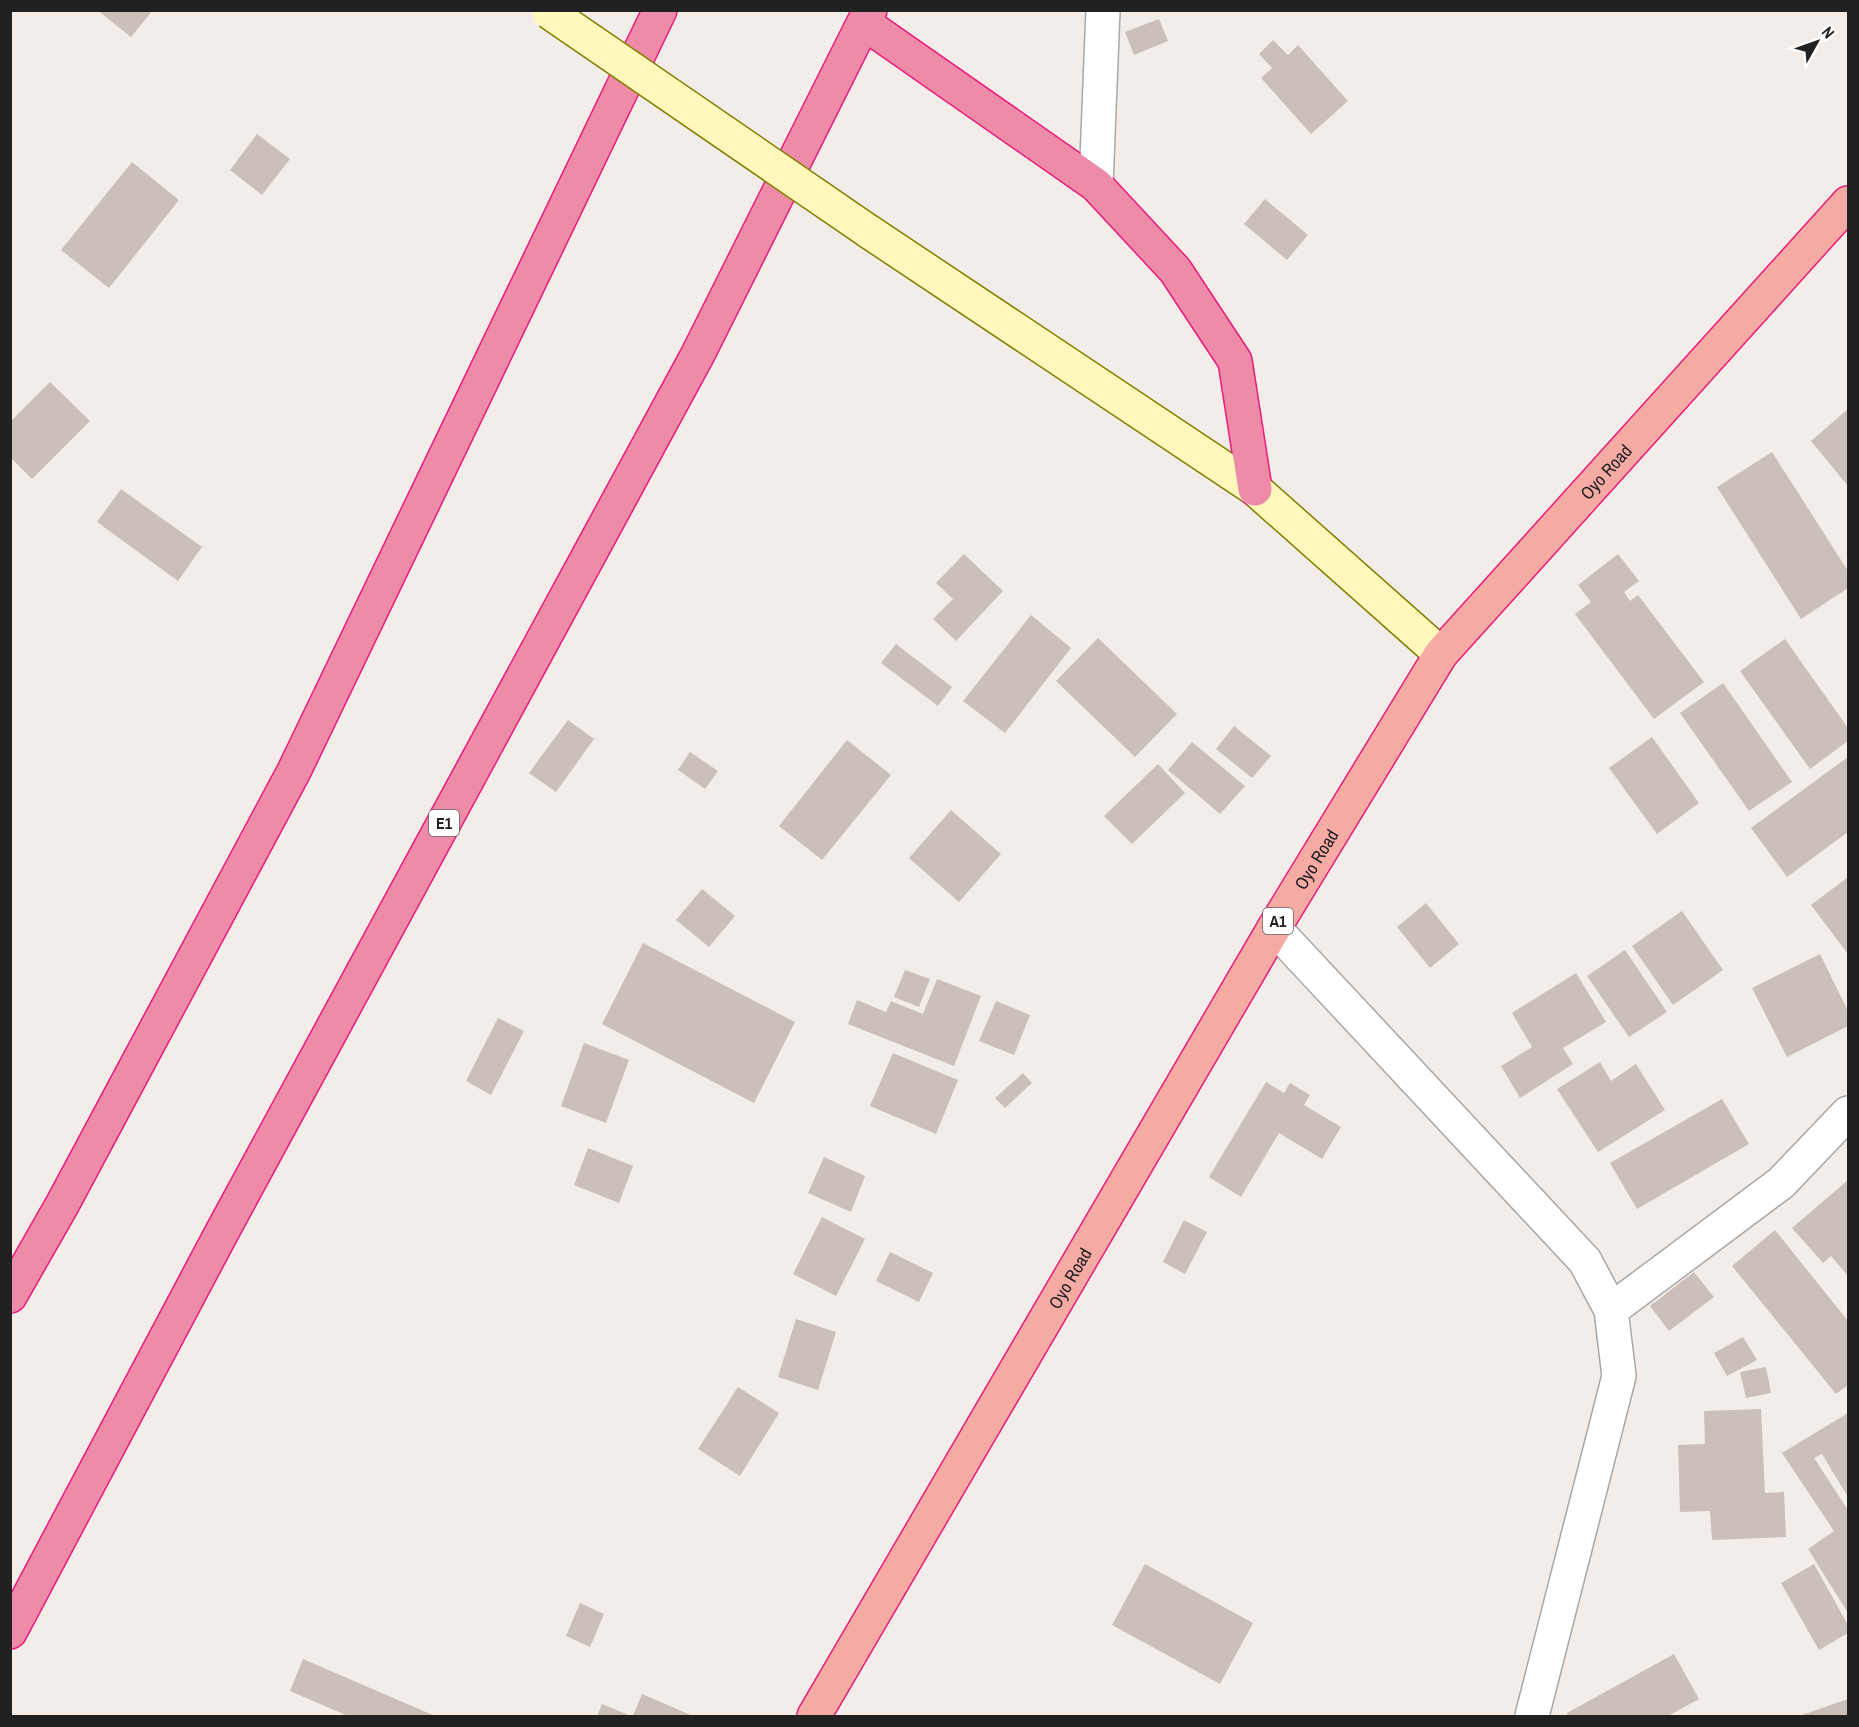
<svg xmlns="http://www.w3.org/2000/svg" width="1859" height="1727" viewBox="0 0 1859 1727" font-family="'Archivo Narrow',sans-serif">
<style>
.building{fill:#cbbfba}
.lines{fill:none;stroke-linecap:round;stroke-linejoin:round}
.minor-casing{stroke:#a8a8a8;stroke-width:36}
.secondary-casing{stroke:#817f00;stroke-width:36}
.trunk-casing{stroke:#e91c7b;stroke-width:36}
.motorway-casing{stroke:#e91c7b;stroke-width:36}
.minor{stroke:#fff;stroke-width:33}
.secondary{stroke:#fef9ba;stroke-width:33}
.trunk{stroke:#f6aaa4;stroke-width:33}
.motorway{stroke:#ee8ba9;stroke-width:33}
.secondary-bridge-casing{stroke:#817f00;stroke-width:36;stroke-linecap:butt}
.secondary-bridge{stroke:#fef9ba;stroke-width:33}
.labels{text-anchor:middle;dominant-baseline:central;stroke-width:4.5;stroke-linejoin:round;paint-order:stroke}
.shield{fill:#fff;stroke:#646464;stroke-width:1.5}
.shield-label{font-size:16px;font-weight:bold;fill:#212121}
.street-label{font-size:18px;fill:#212121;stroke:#fff}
</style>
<rect width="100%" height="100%" fill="#f2ede8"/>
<path class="building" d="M97 10H153L131 37Z
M1159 19 1168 41 1134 55 1125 32Z
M1273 40 1288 55 1298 45 1348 101 1311 134 1261 78 1272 68 1259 54Z
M257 134 290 159 262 195 230 170Z
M132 162 179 200 109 288 61 250Z
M1265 199 1308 235 1287 260 1244 224Z
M50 382 90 421 32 479 10 457V422Z
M1848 409V486L1811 441Z
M1772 452 1848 571V588L1801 619 1717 487Z
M121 489 202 547 178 581 97 522Z
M964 554 1003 591 956 641 933 619 953 599 936 583Z
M1618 554 1639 581 1624 592 1630 601 1638 595 1704 682 1654 719 1575 614 1591 602 1578 585Z
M1031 615 1071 648 1005 733 963 701Z
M1098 638 1177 714 1135 757 1056 681Z
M1785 639 1848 728V741L1810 769 1740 671Z
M896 644 952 687 938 706 881 663Z
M1723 683 1792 782 1749 811 1680 713Z
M568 720 594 739 556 792 529 773Z
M1234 726 1271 756 1252 778 1216 749Z
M1652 737 1699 803 1657 834 1609 768Z
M847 740 891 775 822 860 779 826Z
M1192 742 1245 786 1220 814 1168 770Z
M690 752 718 771 705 789 678 770Z
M1848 757V832L1787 877 1751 828Z
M1158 764 1185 793 1132 844 1104 816Z
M951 810 1001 854 959 902 909 858Z
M1848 877V954L1811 905Z
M702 889 735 916 709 947 676 920Z
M1426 903 1459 944 1430 968 1397 927Z
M1682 911 1723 970 1673 1005 1632 946Z
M643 943 795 1022 754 1103 602 1024Z
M1625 950 1667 1012 1629 1037 1587 976Z
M1820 954 1848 1011V1026L1787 1057 1752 988Z
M905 970 930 979 919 1007 894 997Z
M1576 973 1606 1022 1563 1048 1573 1064 1520 1098 1501 1066 1532 1047 1512 1013Z
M937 979 981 996 954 1066 848 1024 857 1000 886 1012 891 1001 923 1014Z
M996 1001 1030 1015 1014 1055 979 1041Z
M498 1018 524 1031 491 1095 466 1081Z
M584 1043 629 1060 606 1123 561 1106Z
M893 1053 958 1080 936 1134 870 1106Z
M1600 1062 1611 1081 1636 1064 1665 1110 1598 1152 1557 1089Z
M1023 1073 1032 1083 1005 1108 995 1098Z
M1266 1082 1284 1093 1290 1083 1310 1095 1304 1105 1341 1127 1322 1159 1279 1133 1241 1197 1209 1177Z
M1722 1099 1749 1144 1637 1209 1610 1163Z
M588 1148 633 1166 619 1203 574 1185Z
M824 1157 865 1176 851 1212 808 1193Z
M1848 1180V1276L1831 1256 1823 1263 1792 1228Z
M822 1217 865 1239 836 1296 793 1274Z
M1184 1220 1207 1232 1185 1274 1163 1262Z
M1775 1230 1848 1321V1385L1836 1394 1732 1266Z
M890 1252 933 1273 919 1302 876 1281Z
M1694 1272 1714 1297 1669 1331 1650 1306Z
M796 1319 836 1332 818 1390 778 1377Z
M1743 1337 1757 1360 1727 1376 1714 1353Z
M1766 1367 1771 1393 1746 1398 1740 1372Z
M738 1387 779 1413 740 1476 698 1449Z
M1761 1409 1765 1493 1784 1492 1786 1537 1712 1540 1710 1511 1680 1512 1678 1445 1705 1444 1704 1411Z
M1848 1413V1497L1822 1454 1814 1458 1848 1510V1613L1808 1549 1834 1531 1782 1453Z
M1145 1564 1253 1623 1220 1684 1112 1625Z
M1814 1564 1848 1625V1633L1819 1650 1781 1583Z
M580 1603 604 1614 590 1647 566 1636Z
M1674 1654 1699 1699 1668 1716H1568L1567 1713Z
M303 1659 435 1716H348L290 1691Z
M642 1694 693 1716H633Z
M1848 1699V1716H1799Z
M602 1704 631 1716H597Z"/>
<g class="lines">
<defs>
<path id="minor" d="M1096 185 1103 10
M1274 928 1585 1261 1611 1310 1619 1376 1532 1716
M1611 1310 1781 1183 1848 1113"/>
<path id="secondary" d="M868 231 1255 489 1441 654"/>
<g id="trunk">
<path id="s1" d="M814 1716 1274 928 1441 654 1848 203"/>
</g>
<path id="motorway" d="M864 23 1096 185 1175 270 1235 361 1255 489
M10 1296 62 1205 294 771 660 10
M10 1632 222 1232 698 354 870 10"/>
</defs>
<use href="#minor" class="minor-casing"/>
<use href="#secondary" class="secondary-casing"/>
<use href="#trunk" class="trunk-casing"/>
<use href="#motorway" class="motorway-casing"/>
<use href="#minor" class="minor"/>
<use href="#secondary" class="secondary"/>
<use href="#trunk" class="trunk"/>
<use href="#motorway" class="motorway"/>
<defs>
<path id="secondary-bridge" d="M549 12 868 231"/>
</defs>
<use href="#secondary-bridge" class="secondary-bridge-casing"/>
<use href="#secondary-bridge" class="secondary-bridge"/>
</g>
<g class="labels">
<g class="shield">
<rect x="429" y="810" width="30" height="26" rx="4.5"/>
<rect x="1263" y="908" width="30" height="26" rx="4.5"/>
</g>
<g class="shield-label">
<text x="444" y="823">E1</text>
<text x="1278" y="921">A1</text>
</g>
<g class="street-label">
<text stroke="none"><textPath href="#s1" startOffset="1479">Oyo Road</textPath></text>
<text stroke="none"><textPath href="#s1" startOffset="993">Oyo Road</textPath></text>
<text stroke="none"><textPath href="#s1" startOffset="507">Oyo Road</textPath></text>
</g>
</g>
<rect width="1859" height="1727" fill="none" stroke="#212121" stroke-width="24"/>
<g transform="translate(1817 42) rotate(50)" stroke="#ffffff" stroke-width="4.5" paint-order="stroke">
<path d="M0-4.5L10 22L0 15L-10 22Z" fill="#212121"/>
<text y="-9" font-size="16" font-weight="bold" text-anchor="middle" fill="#212121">N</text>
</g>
</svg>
